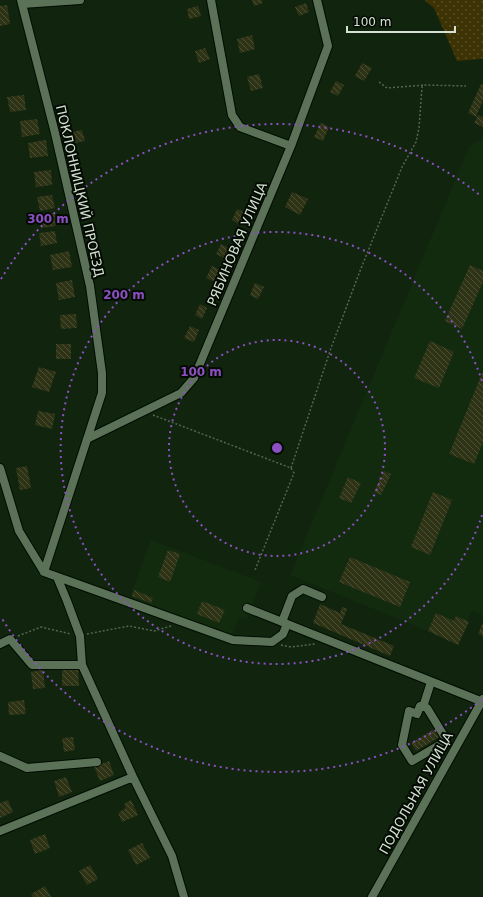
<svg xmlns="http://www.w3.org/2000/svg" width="483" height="897" viewBox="0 0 483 897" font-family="'DejaVu Sans',sans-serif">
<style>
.built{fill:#122b0f}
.grass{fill:url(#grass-dots)}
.building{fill:url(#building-back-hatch)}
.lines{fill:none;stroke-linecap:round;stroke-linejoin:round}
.minor-casing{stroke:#000d00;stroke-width:10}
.path{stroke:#546652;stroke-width:1.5;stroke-dasharray:2 2;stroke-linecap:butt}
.minor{stroke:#5b7258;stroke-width:8}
.ring{fill:none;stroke:#8d50c3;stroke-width:2;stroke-dasharray:2 4}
.labels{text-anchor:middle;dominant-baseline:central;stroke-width:4;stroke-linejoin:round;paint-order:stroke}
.street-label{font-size:13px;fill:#d5e2d3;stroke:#040b03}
.centre{fill:#8d50c3;stroke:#040b03;stroke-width:2}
.ring-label{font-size:12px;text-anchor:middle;font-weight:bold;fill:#8d50c3;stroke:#040b03;stroke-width:4;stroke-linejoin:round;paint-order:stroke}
</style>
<defs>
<pattern id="grass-dots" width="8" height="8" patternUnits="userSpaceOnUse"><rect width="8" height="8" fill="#3d3203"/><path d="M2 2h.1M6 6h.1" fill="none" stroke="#584f27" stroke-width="1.8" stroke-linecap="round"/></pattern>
<pattern id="building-back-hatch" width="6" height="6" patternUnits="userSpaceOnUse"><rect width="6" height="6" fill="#2e3315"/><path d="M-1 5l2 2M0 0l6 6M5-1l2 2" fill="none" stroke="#4b5036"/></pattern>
</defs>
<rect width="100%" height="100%" fill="#10240e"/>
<path class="built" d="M483 137V616L472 611 458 645 428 631 290 575 469 147Z
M151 540 261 582 247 620 239 617 232 636 130 597Z"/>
<path class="grass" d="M424 0H483V58L481 59 457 61 434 8Z"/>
<path class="building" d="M252 0H262L263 3 254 6Z
M306 3 309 12 299 16 295 7Z
M7 5 10 24 0 26V6Z
M198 6 201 16 189 19 187 9Z
M252 35 255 49 240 53 237 39Z
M205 48 210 59 199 63 195 51Z
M362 63 372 68 364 81 355 76Z
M259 74 263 88 251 91 247 77Z
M336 81 344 85 338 96 330 92Z
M481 84 483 85V100L476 117 468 113Z
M24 95 26 110 10 112 7 97Z
M478 115 483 117V127L474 123Z
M37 119 40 134 22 137 20 121Z
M321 123 329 127 323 141 314 137Z
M82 130 85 141 75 143 72 132Z
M46 140 48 156 30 158 28 143Z
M51 170 52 185 36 187 34 172Z
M292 192 308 199 300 215 285 207Z
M52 195 55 208 40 211 37 197Z
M237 209 248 214 242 226 232 220Z
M55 213 56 226 41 228 39 214Z
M55 231 57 243 41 246 39 233Z
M221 244 231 249 226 259 216 254Z
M69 251 72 267 53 270 50 255Z
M470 265 483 271V282L462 329 445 321Z
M212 266 220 270 215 282 206 278Z
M72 280 75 297 59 300 56 283Z
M255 283 264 287 258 299 250 295Z
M200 304 207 308 202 319 195 315Z
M76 314 77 328 61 329 60 315Z
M190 326 199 330 194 342 184 338Z
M430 341 454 352 439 388 414 378Z
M56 344H71V359H56Z
M39 367 56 372 49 392 32 387Z
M483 371V442L474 464 449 454Z
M38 411 55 414 52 429 35 425Z
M27 466 31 488 20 490 16 468Z
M384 471 391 474 381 495 374 492Z
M348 477 361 483 351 503 339 498Z
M433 492 452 500 430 555 411 547Z
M168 550 180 554 170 582 158 577Z
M350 557 410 582 400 607 339 582Z
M134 590 153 598 151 603 132 596Z
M202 601 225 610 219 623 197 614Z
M320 604 340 613 342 607 347 609 341 624 394 646 390 656 313 623Z
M436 613 454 621 456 616 469 622 458 645 428 631Z
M483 622V636L478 634Z
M78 668 79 686H62V669Z
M43 670 45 688 33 689 31 672Z
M24 700 26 714 9 715 8 702Z
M438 727 443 735 416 751 411 743Z
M73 737 75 750 64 752 62 738Z
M109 761 114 775 100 781 94 767Z
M66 777 72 792 59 797 54 781Z
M8 800 13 812 0 818V803Z
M131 800 138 815 122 822 118 813 126 808 124 804Z
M45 834 50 848 35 854 30 840Z
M142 843 150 858 136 865 128 850Z
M90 865 98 879 87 885 79 871Z
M45 886 51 897H33L31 894Z"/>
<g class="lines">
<defs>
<path id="minor" d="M21 0 55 133 90 286 102 373V393L44 572
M211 0 232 115 240 127 291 146
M22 4 80 0
M87 439 181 393 194 378 291 146 328 46 317 0
M0 468 19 531 44 572 233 640 272 642 283 634 287 624
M57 577 67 601 80 636 82 665 133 777 172 856 184 897
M247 608 483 702
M282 622 292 596 303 589 322 597
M0 644 10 639 32 665H82
M420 706 427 708 446 739 443 743 412 761 402 745 409 711 417 714Z
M423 707 431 682
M0 756 27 768 97 762
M0 831 133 777
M372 897 483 699"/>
</defs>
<use href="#minor" class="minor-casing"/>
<path class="path" d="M379 82 387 88 425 85
M153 415 291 468 294 473 255 570
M291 468 331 348 360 271 402 167 416 142 419 128 422 87 425 85 466 86
M87 634 129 626 154 631 171 626
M18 636 41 627 71 634
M281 645 291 647 315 644"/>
<use href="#minor" class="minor"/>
</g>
<g class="ring">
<circle cx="277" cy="448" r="108"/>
<path d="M482 515A216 216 0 1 1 482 381"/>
<path d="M481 700A324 324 0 0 1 1 617M1 279A324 324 0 0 1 481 196"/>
</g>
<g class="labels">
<g class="street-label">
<text transform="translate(80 191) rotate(77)">ПОКЛОННИЦКИЙ ПРОЕЗД</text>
<text transform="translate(237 244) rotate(-67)">РЯБИНОВАЯ УЛИЦА</text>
<text transform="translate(416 793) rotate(-61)">ПОДОЛЬНАЯ УЛИЦА</text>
</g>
</g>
<circle cx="277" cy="448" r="6" class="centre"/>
<g class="ring-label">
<text x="48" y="223">300 m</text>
<text x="124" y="299">200 m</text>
<text x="201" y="376">100 m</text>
</g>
<path d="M347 26v6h108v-6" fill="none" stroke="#d5e2d3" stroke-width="2"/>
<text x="353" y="26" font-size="12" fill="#d5e2d3" stroke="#040b03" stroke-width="3" paint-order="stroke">100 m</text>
</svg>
